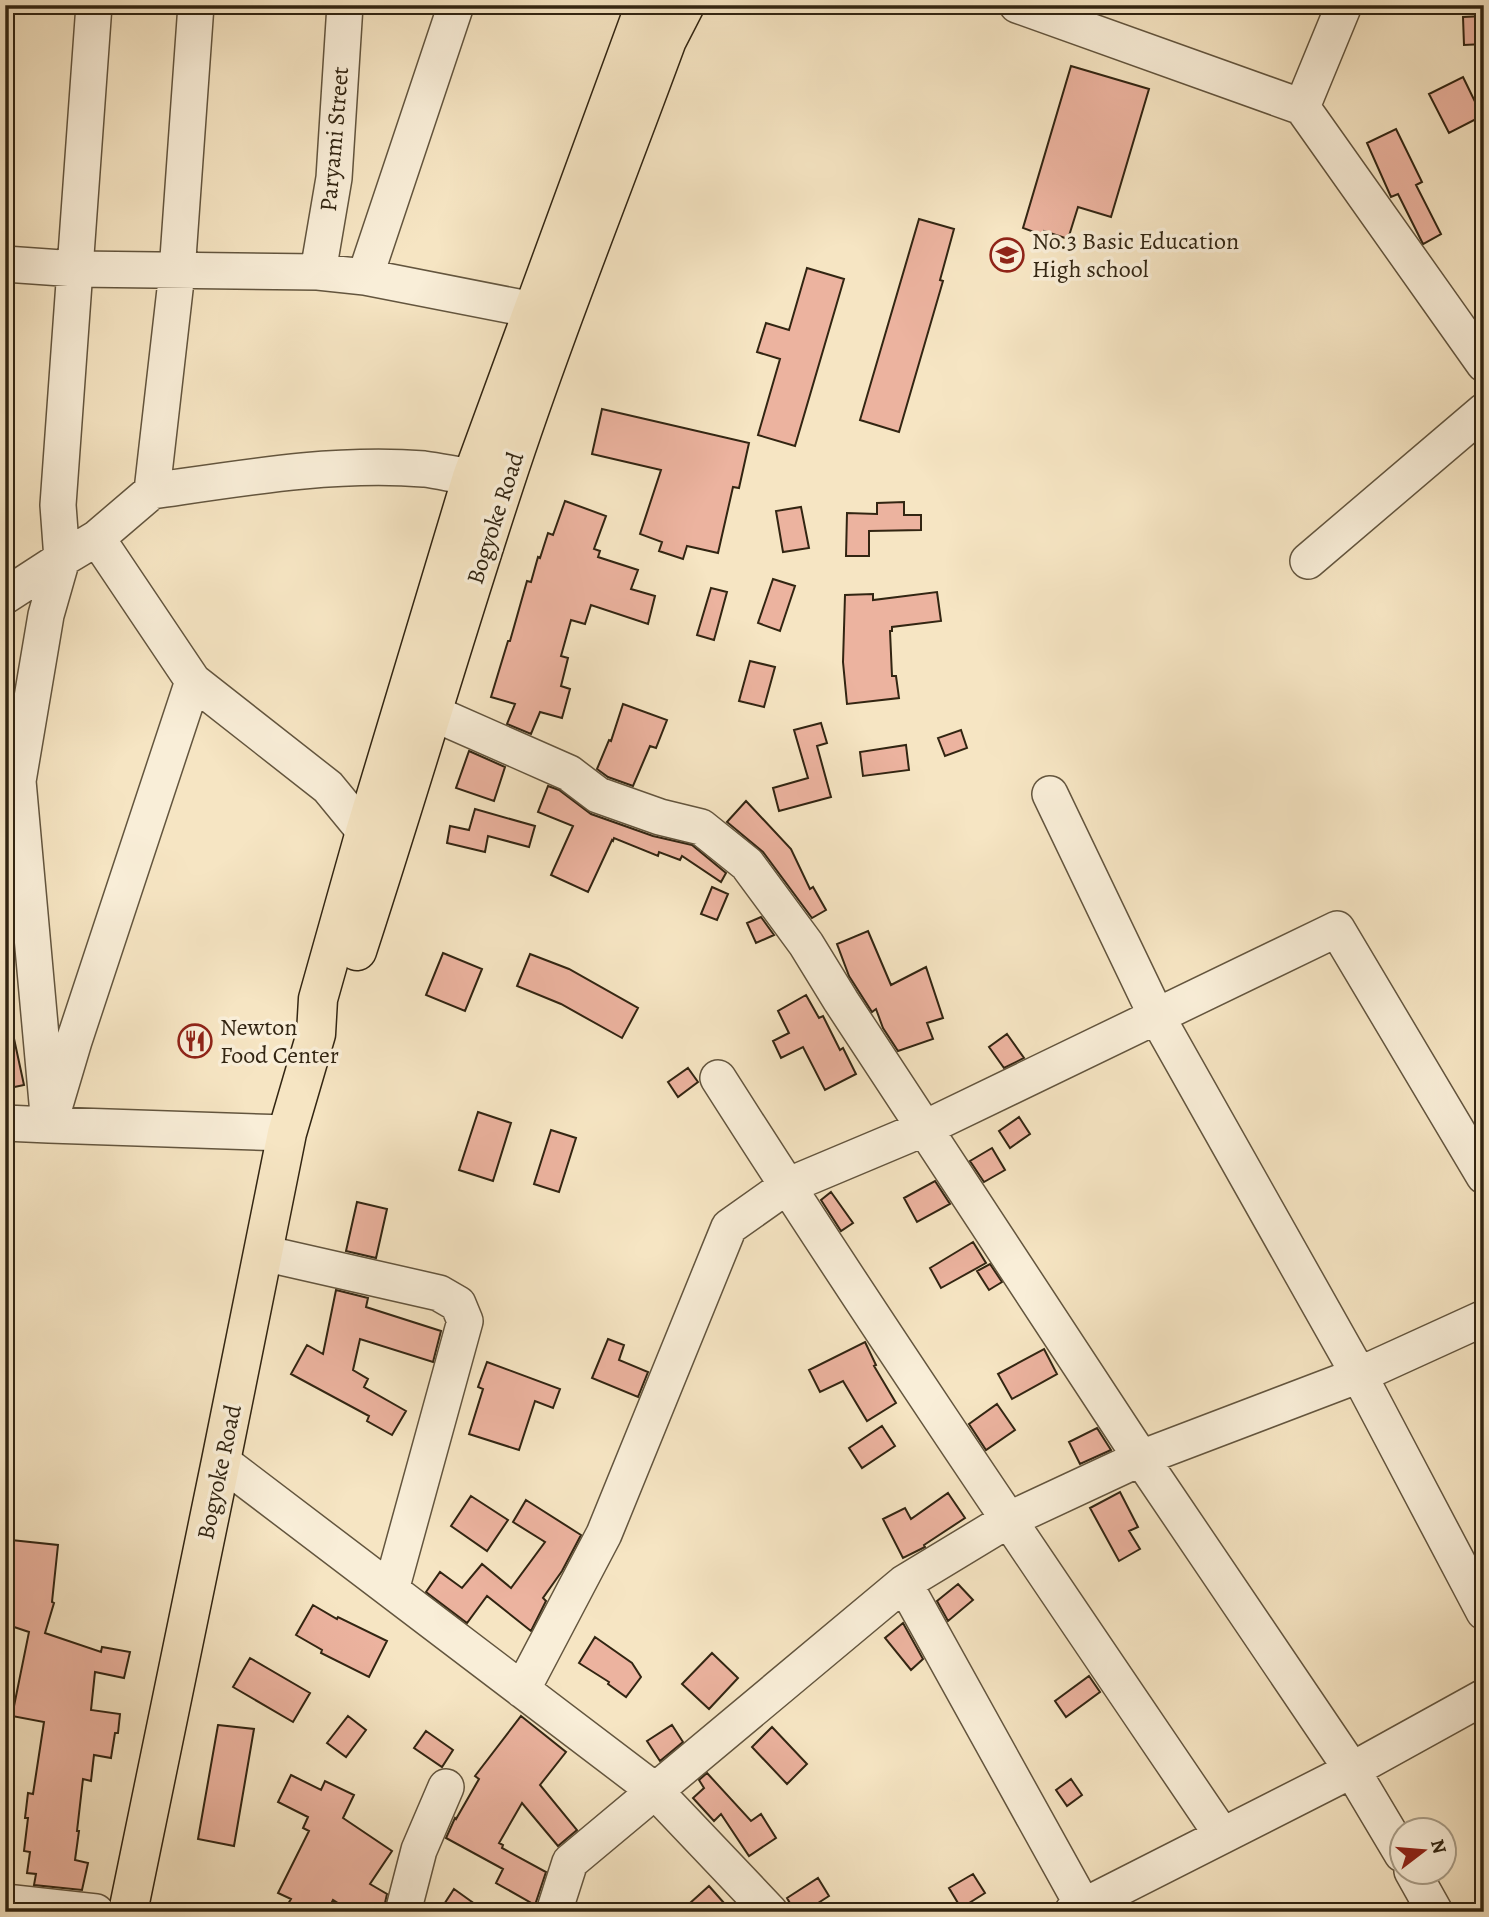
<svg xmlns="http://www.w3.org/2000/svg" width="1489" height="1917" viewBox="0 0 1489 1917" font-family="Alegreya,serif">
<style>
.building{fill:#ecb39f;stroke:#322512;stroke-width:2}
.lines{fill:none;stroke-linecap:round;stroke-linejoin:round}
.minor-casing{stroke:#63553e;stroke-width:38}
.major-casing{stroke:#322512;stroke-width:41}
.minor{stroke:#f9eed8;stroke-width:35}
.major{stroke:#f6e5c3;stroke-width:38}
.labels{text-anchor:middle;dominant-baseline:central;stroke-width:7;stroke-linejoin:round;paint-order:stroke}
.street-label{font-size:24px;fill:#322512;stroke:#f9eed8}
.poi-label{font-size:24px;fill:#322512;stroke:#f9eed8;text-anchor:start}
</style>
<rect width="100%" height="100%" fill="#f6e5c3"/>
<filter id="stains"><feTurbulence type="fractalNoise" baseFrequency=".00286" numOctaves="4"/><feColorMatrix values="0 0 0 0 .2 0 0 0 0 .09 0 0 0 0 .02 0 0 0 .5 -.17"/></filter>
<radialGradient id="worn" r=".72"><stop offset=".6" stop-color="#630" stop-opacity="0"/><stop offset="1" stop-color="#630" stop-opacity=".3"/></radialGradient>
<path class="building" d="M1484 16V44L1464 45 1463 17Z
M1071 66 1149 89 1111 217 1078 207 1068 239 1044 231 1042 235 1023 228Z
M1463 77 1482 116 1449 133 1429 94Z
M1396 129 1422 182 1416 185 1441 234 1423 244 1398 194 1391 197 1367 143Z
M919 219 954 229 940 280 943 281 899 432 860 420Z
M807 268 844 279 795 446 758 435 780 359 757 352 766 323 789 330Z
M602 409 749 443 739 488 733 487 718 553 687 546 683 559 659 551 662 542 640 534 661 470 592 454Z
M565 501 606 516 594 549 600 551 598 557 638 570 631 589 655 596 648 624 591 605 585 624 571 620 561 656 568 658 561 686 570 689 562 718 540 712 531 734 507 724 515 704 491 697 508 641H510L527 581 531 582 538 557 540 558 548 533 553 535Z
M904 502V515H921V530L869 531V556H846L847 513 877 514V503Z
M801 507 809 548 783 552 776 511Z
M773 579 795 586 780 631 758 623Z
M711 588 727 592 714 640 697 635Z
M937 592 941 621 892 627V631H890L892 676H896L899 698 847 704 843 662 845 595 873 594V600Z
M750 661 775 667 764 707 739 701Z
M623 704 667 720 656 748 650 746 633 786 608 777 597 769 609 740 611 741Z
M821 723 827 743 817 746 831 797 779 811 773 788 808 778 794 730Z
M961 730 967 748 945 756 938 738Z
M906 745 909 770 863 776 860 752Z
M469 751 505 767 494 801 456 788Z
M548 786 559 790 591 814 653 836 692 845 726 873 721 882 682 856 680 860 659 852 658 856 614 838 613 841 612 840 588 892 551 875 573 826 538 812Z
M746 801 791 849 810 889 813 887 826 910 812 918 763 852 727 822Z
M475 809 535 826 529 847 488 836 485 852 447 843 450 826 469 830Z
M712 887 728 894 717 920 701 914Z
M761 917 774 935 756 943 747 923Z
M868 931 891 985 926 967 943 1018 927 1023 933 1039 898 1051 883 1028 876 1009 872 1012 849 976 837 944Z
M443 953 482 969 465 1011 426 995Z
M530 954 569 969 638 1008 622 1038 561 1004 517 986Z
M806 995 819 1018 823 1016 840 1050 843 1048 856 1074 825 1090 803 1047 781 1058 773 1041 789 1033 778 1011Z
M13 1034 24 1085 5 1089V1035Z
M1007 1034 1024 1058 1004 1068 989 1047Z
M688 1068 698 1082 678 1097 668 1082Z
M478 1112 511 1123 493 1181 459 1170Z
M1019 1117 1030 1134 1010 1148 999 1131Z
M551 1130 576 1138 559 1192 534 1184Z
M992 1148 1005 1170 984 1182 970 1161Z
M935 1181 950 1204 917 1222 904 1198Z
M831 1192 853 1223 841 1231 821 1200Z
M357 1202 387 1209 376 1258 346 1251Z
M973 1242 986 1263 941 1288 930 1268Z
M990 1264 1002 1282 989 1290 977 1271Z
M336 1290 368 1298 366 1307 441 1331 433 1362 360 1339 353 1370 368 1379 364 1387 406 1411 392 1435 367 1421 369 1416 291 1374 307 1345 323 1354Z
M608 1339 624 1345 619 1360 648 1372 638 1397 592 1378Z
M865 1342 876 1365 874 1366 896 1403 867 1421 843 1381 820 1392 809 1370Z
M1044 1349 1057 1374 1012 1399 998 1374Z
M487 1362 560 1389 553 1408 535 1401 519 1450 469 1434 483 1389 478 1387Z
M997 1404 1015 1430 986 1450 969 1424Z
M882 1426 895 1446 862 1468 849 1448Z
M1097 1428 1111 1450 1080 1464 1069 1442Z
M1120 1492 1138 1527 1129 1531 1140 1549 1119 1561 1090 1508Z
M948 1493 965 1518 924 1545 925 1547 903 1558 883 1519 905 1508 911 1519Z
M471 1496 508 1520 487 1551 451 1526Z
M526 1500 581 1535 562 1571 543 1598 546 1601 531 1631 487 1596 467 1623 426 1592 440 1572 462 1588 482 1564 511 1588 545 1542 513 1522Z
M11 1540 58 1545 52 1602 54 1603 45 1633 101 1652 102 1647 130 1652 124 1678 95 1672 91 1710 120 1714 118 1733H115L111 1758 94 1755 91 1781 83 1779 77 1831H79L75 1860 88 1863 82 1890 34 1885 36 1874 27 1873 30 1852 24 1851 28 1818H25L28 1793 33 1794 44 1722 12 1716 29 1632 5 1624V1591Z
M958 1584 973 1600 948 1621 937 1601Z
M313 1605 337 1619 338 1617 387 1641 369 1677 321 1653 322 1650 296 1635Z
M903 1623 923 1659 911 1670 885 1638Z
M595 1637 632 1663 641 1677 626 1697 608 1684 609 1682 579 1663Z
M712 1653 738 1678 709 1709 682 1684Z
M250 1658 310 1693 293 1722 233 1687Z
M1089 1676 1100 1692 1066 1717 1055 1701Z
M348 1716 366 1730 346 1757 327 1743Z
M521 1716 566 1752 540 1785 577 1830 558 1846 522 1803 499 1843 503 1845 502 1848 546 1872 535 1905 496 1883 503 1869 446 1838 455 1818 456 1819 479 1779 475 1776Z
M218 1725 254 1729 234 1846 198 1839Z
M672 1725 683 1742 660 1761 647 1741Z
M772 1727 807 1764 787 1784 752 1747Z
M426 1731 453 1750 442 1767 414 1748Z
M707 1773 751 1821 761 1814 776 1838 749 1856 721 1814 714 1821 693 1798 704 1788 699 1780Z
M291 1775 321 1790 325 1781 354 1795 343 1818 392 1851 370 1884 387 1894 383 1912H352L333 1900 327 1912H301L288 1904 291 1899 278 1893 309 1831 303 1828 308 1817 278 1802Z
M1071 1779 1082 1795 1067 1806 1056 1790Z
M973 1874 985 1893 961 1908 949 1888Z
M818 1878 829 1896 804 1912H795L787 1898Z
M709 1886 732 1912H680Z
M454 1889 486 1912H439Z"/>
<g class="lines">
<defs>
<path id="minor" d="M196 5 177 272 152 491 97 538 62 559 46 615 18 781 49 1125 287 1133
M1017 5 1302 107 1484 364
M1302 107 1344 5
M5 264 76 269 318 272 365 277 533 310
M318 272 334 178 345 5
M365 277 456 5
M152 491C242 478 333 462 424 469 440 471 456 475 472 477
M97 538 193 681 328 787 365 832
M1308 561 1484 411
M5 596 62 559 58 505 94 5
M433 713 569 773 598 795 660 817 701 827 747 864 806 944 841 1001 1141 1458 1352 1770 1402 1854
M1050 794 1156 1015 1359 1375 1484 1612
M718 1078C881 1334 1052 1584 1222 1835
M5 1123 49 1125 74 1041 193 681
M263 1253 439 1293 458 1304 465 1321 391 1590
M221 1461 654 1790 770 1912
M904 1583 1083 1906
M522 1690 604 1534 729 1227 787 1186 925 1128 1337 929 1484 1176
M1412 1871 1435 1912
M5 1902 96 1912
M403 1912 419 1850 446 1787
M554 1912 570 1862 904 1583 1008 1520 1141 1458 1359 1375 1484 1318
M1072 1912 1352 1770 1484 1697"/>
<path id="major" d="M357 951C408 795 454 637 505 482 554 333 613 187 667 40L685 5
M128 1912 221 1461 287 1133 316 1034 318 999 365 832 472 477 641 16 646 5"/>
</defs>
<use href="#minor" class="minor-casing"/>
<use href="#major" class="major-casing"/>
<use href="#minor" class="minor"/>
<use href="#major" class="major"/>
</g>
<defs>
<symbol id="school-ring" viewBox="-11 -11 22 22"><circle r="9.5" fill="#f9eed8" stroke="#8f2418" stroke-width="1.5"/><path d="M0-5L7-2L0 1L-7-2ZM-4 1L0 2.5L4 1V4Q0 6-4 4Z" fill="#8f2418"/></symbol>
<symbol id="restaurant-ring" viewBox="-11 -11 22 22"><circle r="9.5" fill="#f9eed8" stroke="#8f2418" stroke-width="1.5"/><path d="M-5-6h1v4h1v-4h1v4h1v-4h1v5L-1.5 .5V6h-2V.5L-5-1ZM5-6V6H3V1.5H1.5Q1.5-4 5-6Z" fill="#8f2418"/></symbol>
</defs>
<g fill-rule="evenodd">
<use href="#school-ring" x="988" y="236" width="38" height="38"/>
<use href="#restaurant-ring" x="176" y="1022" width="38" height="38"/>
</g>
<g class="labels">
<g class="street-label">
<text transform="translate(334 139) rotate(-85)">Paryami Street</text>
<text transform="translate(495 518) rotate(-72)">Bogyoke Road</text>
<text transform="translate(219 1472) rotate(-78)">Bogyoke Road</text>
</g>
<g class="poi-label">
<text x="1032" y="241">No.3 Basic Education<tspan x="1032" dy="28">High school</tspan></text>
<text x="220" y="1027">Newton<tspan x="220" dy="28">Food Center</tspan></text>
</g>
</g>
<rect width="1489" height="1917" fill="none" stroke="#f6e5c3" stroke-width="28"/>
<rect x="7" y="7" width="1475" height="1903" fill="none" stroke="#322512" stroke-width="3.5"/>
<rect x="14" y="14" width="1461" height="1889" fill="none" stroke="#322512" stroke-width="2"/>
<g transform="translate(1423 1851) rotate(74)"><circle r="33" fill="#f9eed8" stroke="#a99e89" stroke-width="2"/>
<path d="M0-5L12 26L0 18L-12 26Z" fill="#8f2418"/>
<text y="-10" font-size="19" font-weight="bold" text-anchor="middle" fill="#322512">N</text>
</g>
<rect width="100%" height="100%" filter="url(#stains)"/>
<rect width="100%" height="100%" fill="url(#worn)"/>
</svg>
